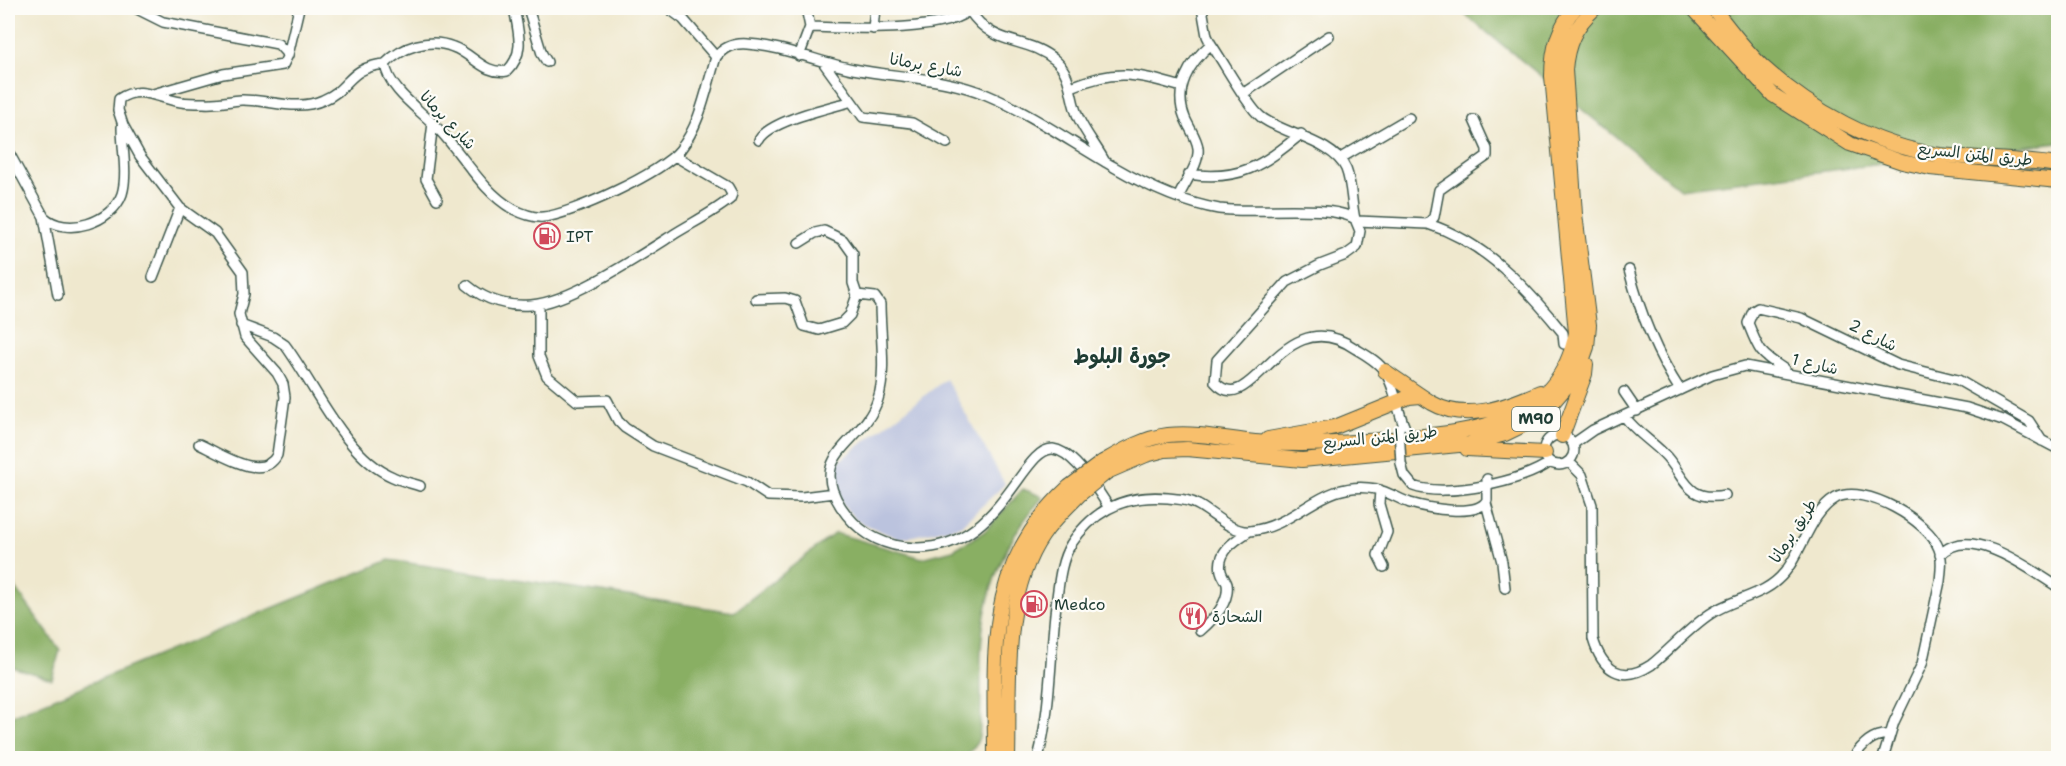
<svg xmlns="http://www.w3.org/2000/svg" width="2066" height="766" viewBox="0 0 2066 766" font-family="'Shantell Sans','Playpen Sans Arabic',sans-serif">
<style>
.industrial{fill:#bbc3de}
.forest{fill:#89af64;stroke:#54764c;stroke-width:1.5}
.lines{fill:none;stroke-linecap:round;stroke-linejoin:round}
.minor-casing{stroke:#3e574b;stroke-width:12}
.highway-casing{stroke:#3e574b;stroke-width:16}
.minor{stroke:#fff;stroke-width:9}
.highway{stroke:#f8bf6c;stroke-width:14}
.minor-bridge-casing{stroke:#3e574b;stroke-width:12;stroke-linecap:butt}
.highway-bridge-casing{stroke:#3e574b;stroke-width:16;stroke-linecap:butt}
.minor-bridge{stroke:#fff;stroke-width:9}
.highway-bridge{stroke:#f8bf6c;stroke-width:14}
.labels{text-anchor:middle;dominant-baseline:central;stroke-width:4.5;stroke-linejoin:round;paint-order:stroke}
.shield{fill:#fdfcf7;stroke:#62766e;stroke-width:1.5}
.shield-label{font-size:15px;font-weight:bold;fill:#1f3d34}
.street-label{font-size:16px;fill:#1f3d34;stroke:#fdfcf7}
.poi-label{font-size:16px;fill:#1f3d34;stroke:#fdfcf7;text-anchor:start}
.quarter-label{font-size:20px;font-weight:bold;fill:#1f3d34;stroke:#fdfcf7}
</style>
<rect width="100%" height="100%" fill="#fdfcf7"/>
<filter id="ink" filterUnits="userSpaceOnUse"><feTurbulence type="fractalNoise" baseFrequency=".0167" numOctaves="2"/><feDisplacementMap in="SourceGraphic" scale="12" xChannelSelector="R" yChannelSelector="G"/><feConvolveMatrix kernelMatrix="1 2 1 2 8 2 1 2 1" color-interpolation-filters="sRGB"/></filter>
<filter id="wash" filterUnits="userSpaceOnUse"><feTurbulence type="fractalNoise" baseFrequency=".008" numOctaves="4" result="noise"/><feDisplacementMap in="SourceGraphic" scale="24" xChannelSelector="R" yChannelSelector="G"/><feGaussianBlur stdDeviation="1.35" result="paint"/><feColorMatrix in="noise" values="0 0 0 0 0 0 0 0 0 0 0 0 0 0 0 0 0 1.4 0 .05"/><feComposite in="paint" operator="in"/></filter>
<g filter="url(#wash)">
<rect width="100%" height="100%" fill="#efe8ce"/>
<path class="industrial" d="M946 379 1005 484 961 526 899 539 857 521 843 505 831 477 833 466Z"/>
<path class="forest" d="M1457 8H2058V142L1680 189Z
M1023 489 1043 497C1004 540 983 594 981 652 980 669 983 729 978 740 976 746 969 753 964 758H8V717L389 560 734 612 835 533 922 558 953 550 984 532Z
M8 582 14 586 60 650 52 679 8 666Z"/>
</g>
<g filter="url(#ink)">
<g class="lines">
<defs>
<path id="minor" d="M135 8 163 22 278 44 288 55 283 65 223 74 153 94
M514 8C518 31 526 53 507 71 484 75 473 54 453 47 429 37 402 47 385 64 389 92 424 112 442 133 464 157 483 192 513 209 521 213 534 218 543 217 571 215 663 172 680 150 701 123 706 89 716 57 724 47 733 43 747 44 783 46 818 62 853 69 899 78 944 77 987 95 1032 114 1072 143 1114 167 1145 185 1184 203 1219 209 1254 214 1329 203 1355 219L1360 231 1357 247 1346 255 1320 265 1287 282 1217 360 1215 382C1252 424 1281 297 1356 349 1366 355 1379 362 1385 372 1396 388 1397 411 1405 428
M528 8 542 54 547 62
M668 8 683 19 716 57
M1202 8 1207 36 1211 44C1223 61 1248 107 1261 117 1282 134 1334 141 1346 169 1352 184 1351 202 1355 219
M969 10C995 49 1025 35 1055 60 1073 75 1069 99 1079 119 1086 134 1097 147 1105 162
M810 27C843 28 950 34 971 8
M873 29 875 8
M288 55 299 8
M799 56 810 27 806 8
M823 62 863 117 912 123 947 143
M1071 87C1116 68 1137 74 1182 87
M1244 93 1329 36
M433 123 426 179 437 199
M759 140C769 121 828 108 849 102
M8 151 44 217C66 237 112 223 122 194 128 174 122 148 122 127
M1339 159 1409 118
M1189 174C1239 182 1263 165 1301 134
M1179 196C1185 182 1200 163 1198 148 1197 138 1189 128 1185 118 1173 89 1189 63 1211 44
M44 217 58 295
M1357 221 1428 224 1434 217 1439 190 1487 156V149L1474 120
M1428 224C1485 242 1526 287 1563 333L1564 344
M8 256V270
M1629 270C1640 313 1656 353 1680 390
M153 277 180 208
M467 285C485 300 508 307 531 305 571 302 641 255 676 233 694 222 714 212 730 199L732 194 728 187 675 156
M857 295 875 297 880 304C880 334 887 371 878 399 864 444 806 453 841 507 856 530 877 543 904 547 999 559 1020 447 1053 449 1073 451 1098 490 1108 506
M756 299 785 298 795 301 804 326 819 330 842 323 850 315 857 295 853 283V254L843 240 824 231 815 233 799 243
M539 304V356L547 376 577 401 607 400 618 421 625 428 653 446 747 482 768 496 802 497 834 493
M241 325 273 337 285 345C315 385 345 457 393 477 401 481 411 483 420 486
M1784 369C1759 353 1759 351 1748 323L1753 311 1758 308 1801 318 1898 365 1958 380 2029 421 2042 441
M1624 392 1637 411
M1625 417C1636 432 1650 440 1663 453 1685 474 1684 503 1725 495
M1544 450a15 15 0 1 1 30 0a15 15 0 1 1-30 0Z
M199 444C219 453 262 483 277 455L285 397 283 384 277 373 245 337 239 314 244 294 243 272 215 233 180 208 140 156 123 125 118 110 119 99C140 84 159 99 181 102 188 103 196 103 204 103 216 104 228 101 241 100 267 99 297 112 323 100 352 88 346 68 385 64
M1573 444 1593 430 1712 375 1745 366 1967 408 2003 420 2058 449
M1569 462 1582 475 1592 505 1593 639C1602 670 1622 684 1651 665 1671 649 1689 628 1710 614 1735 597 1765 597 1785 572 1803 550 1810 513 1836 498 1864 483 1929 521 1939 549 1943 559 1941 570 1940 581L1922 664 1894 722 1883 758
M1401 463 1404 475 1413 486C1444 498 1524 482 1550 462
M1380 490 1379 504 1387 532 1378 555 1384 567
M1486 503 1502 562 1505 588
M1940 555C1969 522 2031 570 2058 587
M1200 631C1213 620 1230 603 1227 584 1226 580 1222 576 1221 571 1217 552 1234 541 1248 532
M1038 758C1051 709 1050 655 1056 605 1059 584 1060 562 1071 544 1094 509 1126 494 1168 498 1178 499 1189 499 1198 505 1213 513 1232 533 1250 531 1299 526 1322 478 1376 489 1388 492 1399 499 1410 503 1427 508 1478 518 1487 500V479
M1853 758C1862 745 1873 733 1890 735"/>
<path id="highway" d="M1693 8 1773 95 1850 144 1902 162 1930 168 2058 181
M1713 8C1729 28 1744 49 1763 67 1811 110 1875 146 1940 155 1980 159 2019 159 2058 165
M1385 371C1401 382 1416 393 1432 403 1466 423 1508 406 1540 392
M1562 436 1585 374 1586 364
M1268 439 1335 427 1409 397 1421 396
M1467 449 1545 453
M1101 463C1122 451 1143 438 1168 435 1197 432 1226 439 1255 442 1301 446 1345 443 1391 439 1470 432 1557 427 1576 333L1552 76C1552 51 1558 27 1575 8
M1107 472 1146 455 1165 450 1187 449 1302 460 1469 444 1505 434 1536 419 1548 408 1572 380 1581 364 1587 347 1589 325 1575 214 1565 70C1567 44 1575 26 1595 8
M995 758C995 651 983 566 1069 487
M1008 758C1010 688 1001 595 1043 535 1053 520 1067 508 1080 494"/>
</defs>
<use href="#minor" class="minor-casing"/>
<use href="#highway" class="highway-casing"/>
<use href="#minor" class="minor"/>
<use href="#highway" class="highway"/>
<defs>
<path id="minor-bridge" d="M1399 429 1401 463"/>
<path id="highway-bridge" d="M1069 487 1101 463
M1080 494 1107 472"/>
</defs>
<use href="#minor-bridge" class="minor-bridge-casing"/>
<use href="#highway-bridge" class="highway-bridge-casing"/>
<use href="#minor-bridge" class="minor-bridge"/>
<use href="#highway-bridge" class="highway-bridge"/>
</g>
</g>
<defs>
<symbol id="fuel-ring" viewBox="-11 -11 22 22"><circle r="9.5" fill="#fdfcf7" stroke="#d1495b" stroke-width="1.5"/><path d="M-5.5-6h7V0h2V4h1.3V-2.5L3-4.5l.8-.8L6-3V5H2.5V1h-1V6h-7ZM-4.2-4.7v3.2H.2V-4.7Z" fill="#d1495b"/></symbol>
<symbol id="restaurant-ring" viewBox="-11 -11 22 22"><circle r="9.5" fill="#fdfcf7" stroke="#d1495b" stroke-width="1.5"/><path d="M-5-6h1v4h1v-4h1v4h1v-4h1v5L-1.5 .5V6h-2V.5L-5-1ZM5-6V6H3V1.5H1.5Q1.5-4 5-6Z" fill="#d1495b"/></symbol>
</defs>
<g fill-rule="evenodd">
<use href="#fuel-ring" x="532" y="221" width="30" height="30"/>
<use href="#fuel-ring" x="1019" y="589" width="30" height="30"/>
<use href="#restaurant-ring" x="1178" y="601" width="30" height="30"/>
</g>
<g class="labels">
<rect class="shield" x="1512" y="407" width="48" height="24" rx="4.5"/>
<g class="shield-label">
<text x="1536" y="419">M90</text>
</g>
<g class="street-label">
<text transform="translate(926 65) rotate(10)">شارع برمانا</text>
<text transform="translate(448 120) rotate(47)">شارع برمانا</text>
<text transform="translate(1975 154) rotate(6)">طريق المتن السريع</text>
<text transform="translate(1873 335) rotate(27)">شارع 2</text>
<text transform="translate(1815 364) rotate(13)">شارع 1</text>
<text transform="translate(1380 437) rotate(-6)">طريق المتن السريع</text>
<text transform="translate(1793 531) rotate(-57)">طريق برمانا</text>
</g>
<g class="poi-label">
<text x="566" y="236">IPT</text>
<text x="1054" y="604">Medco</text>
<text x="1212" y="616">الشحارة</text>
</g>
<g class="quarter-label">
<text x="1122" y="356">جورة البلوط</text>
</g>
</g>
<rect width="2066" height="766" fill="none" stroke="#fdfcf7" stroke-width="30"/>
</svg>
